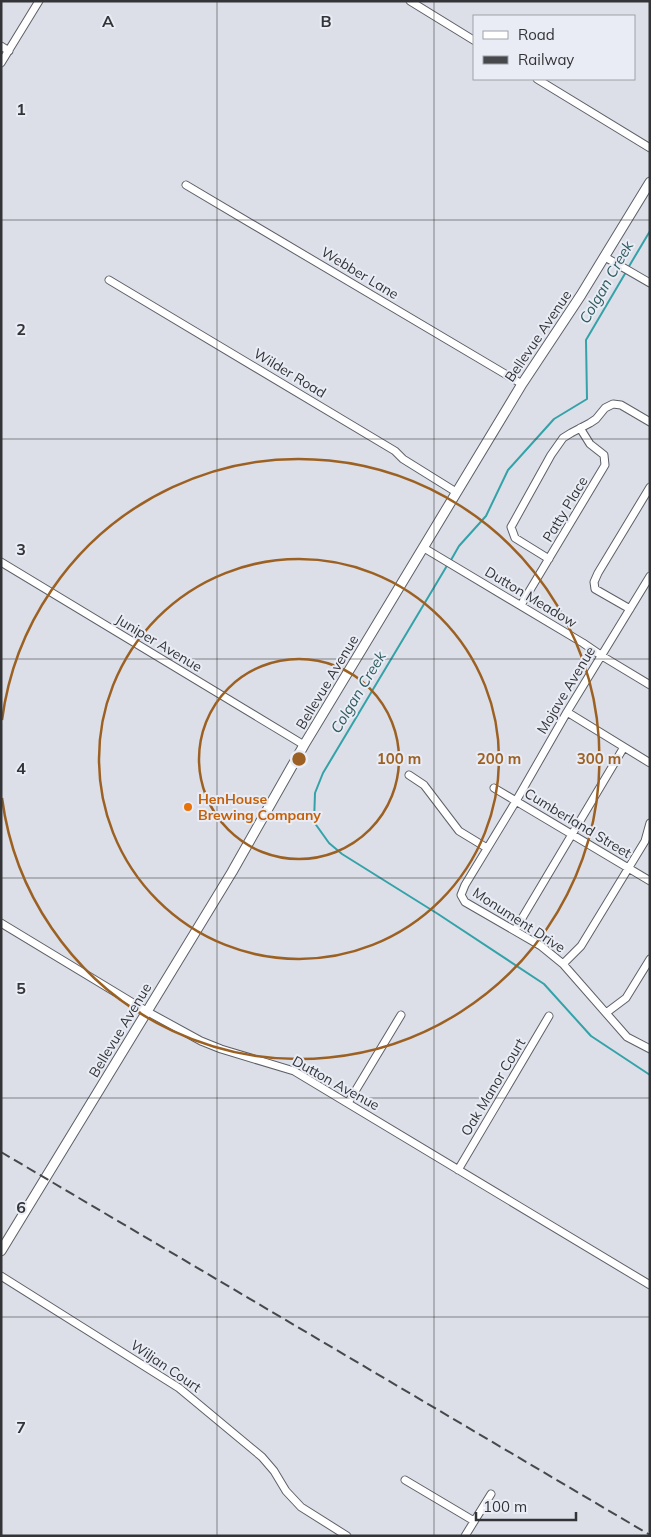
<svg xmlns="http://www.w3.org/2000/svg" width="651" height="1537" viewBox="0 0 651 1537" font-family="Mulish,sans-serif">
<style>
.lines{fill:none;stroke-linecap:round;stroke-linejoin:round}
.stream{stroke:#34a2a9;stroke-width:2}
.minor-casing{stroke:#5d6067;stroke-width:9}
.tertiary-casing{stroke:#5d6067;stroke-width:11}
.minor{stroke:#fff;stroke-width:7}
.tertiary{stroke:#fff;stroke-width:9}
.rail{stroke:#46484b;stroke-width:2;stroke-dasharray:10 5;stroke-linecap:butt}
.grid{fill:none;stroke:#333437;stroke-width:1;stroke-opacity:0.55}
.ring{fill:none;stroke:#9c6122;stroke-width:2.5}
.food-dot{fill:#e8710a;stroke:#e9ecf5;stroke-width:2}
.labels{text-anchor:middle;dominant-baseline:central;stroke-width:4;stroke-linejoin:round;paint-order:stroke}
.street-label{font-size:14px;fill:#333437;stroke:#e9ecf5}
.food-label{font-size:14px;font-weight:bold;fill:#c56008;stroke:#e9ecf5;text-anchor:start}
.water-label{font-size:15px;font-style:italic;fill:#2d5b5e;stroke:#e9ecf5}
.grid-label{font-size:16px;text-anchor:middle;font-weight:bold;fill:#333437;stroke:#e9ecf5;stroke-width:4;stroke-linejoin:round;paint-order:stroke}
.centre{fill:#9c6122;stroke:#e9ecf5;stroke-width:2.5}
.ring-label{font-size:15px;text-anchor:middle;font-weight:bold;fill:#9c6122;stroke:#e9ecf5;stroke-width:4;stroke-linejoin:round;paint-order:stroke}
</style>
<rect width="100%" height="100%" fill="#dcdfe7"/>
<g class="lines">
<path class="stream" d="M628 268 650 231
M451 560 459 546 486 516 508 470 554 419 587 399 586 340 626 272
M448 564 323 773 315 793 314 822 329 843 342 854 438 914 544 984 591 1036 650 1075"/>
<defs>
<path id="minor" d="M410 1 475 41
M1 46 9 51
M1 63 39 1
M537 79 650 148
M186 185 522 384
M605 257 650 283
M109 280 395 451 403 459 456 492
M424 548 583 643 602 656 650 685
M549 559 515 538 511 527 551 455 563 438 571 433 590 423 596 419 605 408 613 404 621 405 650 422
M1 562 304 745
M650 576 567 712 516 801 465 885 461 895 465 902 541 946 563 964 627 1037 650 1049
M521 605 605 465 604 455 590 444 580 428
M630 609 595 589 594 582 598 573 650 487
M567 712 650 763
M409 775 424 785 459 831 487 848
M494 788 650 881
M1 923 148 1012 201 1041 221 1049 294 1071 650 1285
M515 930 624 747
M563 964 581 946 645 841 650 823
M606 1013 626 998 650 959
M348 1103 401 1015
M458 1170 549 1016
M1 1276 179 1388 262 1457 274 1471 286 1491 301 1507 347 1536
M405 1480 474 1521
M465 1536 491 1494"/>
<path id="tertiary" d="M1 1251 232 872 304 745 522 384 581 295 650 182"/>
</defs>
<use href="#minor" class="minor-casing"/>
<use href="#tertiary" class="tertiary-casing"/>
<use href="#minor" class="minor"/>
<use href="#tertiary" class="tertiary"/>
<path class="rail" d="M1 1152 650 1535"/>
</g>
<path class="grid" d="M217 1V1536M434 1V1536M1 220H650M1 439H650M1 659H650M1 878H650M1 1098H650M1 1317H650"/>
<g class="ring">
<circle cx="299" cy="759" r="100"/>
<circle cx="299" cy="759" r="200"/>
<path d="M2 720A300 300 0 1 1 2 798"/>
</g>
<circle class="food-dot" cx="188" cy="807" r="5"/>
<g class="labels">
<g class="street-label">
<text transform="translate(360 273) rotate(31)">Webber Lane</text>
<text transform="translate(538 336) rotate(-56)">Bellevue Avenue</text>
<text transform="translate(290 373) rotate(31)">Wilder Road</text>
<text transform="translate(565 509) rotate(-59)">Patty Place</text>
<text transform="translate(531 597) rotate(31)">Dutton Meadow</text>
<text transform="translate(159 643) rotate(31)">Juniper Avenue</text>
<text transform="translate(327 682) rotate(-59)">Bellevue Avenue</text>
<text transform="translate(566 690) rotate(-59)">Mojave Avenue</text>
<text transform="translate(578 823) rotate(31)">Cumberland Street</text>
<text transform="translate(519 920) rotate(33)">Monument Drive</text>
<text transform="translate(120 1030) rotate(-59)">Bellevue Avenue</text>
<text transform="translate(336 1083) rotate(29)">Dutton Avenue</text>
<text transform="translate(493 1087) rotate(-59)">Oak Manor Court</text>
<text transform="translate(166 1366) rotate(34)">Wiljan Court</text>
</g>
<g class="food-label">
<text x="198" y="799">HenHouse<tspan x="198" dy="16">Brewing Company</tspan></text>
</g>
<g class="water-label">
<text transform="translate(606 282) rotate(-60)">Colgan Creek</text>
<text transform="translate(358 692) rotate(-59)">Colgan Creek</text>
</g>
</g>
<g class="grid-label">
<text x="108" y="27">A</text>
<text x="326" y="27">B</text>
<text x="21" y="115">1</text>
<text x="21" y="335">2</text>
<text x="21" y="555">3</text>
<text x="21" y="774">4</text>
<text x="21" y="994">5</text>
<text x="21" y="1213">6</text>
<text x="21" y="1433">7</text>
</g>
<circle cx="299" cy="759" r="8" class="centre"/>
<g class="ring-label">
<text x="399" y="764">100 m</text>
<text x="499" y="764">200 m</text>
<text x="599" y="764">300 m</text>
</g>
<rect width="651" height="1537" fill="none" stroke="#333437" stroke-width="5"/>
<rect x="473" y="15" width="162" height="65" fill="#e9ecf5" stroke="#a0a2a9"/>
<rect x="483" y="31" width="25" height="8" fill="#ffffff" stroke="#a0a2a9"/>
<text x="518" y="40" font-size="15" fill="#333437">Road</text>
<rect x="483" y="56" width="25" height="8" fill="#46484b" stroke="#a0a2a9"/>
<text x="518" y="65" font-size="15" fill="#333437">Railway</text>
<path d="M476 1512v8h100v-8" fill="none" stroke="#333437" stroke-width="2.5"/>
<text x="483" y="1512" font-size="15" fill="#333437" stroke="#e9ecf5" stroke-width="4" paint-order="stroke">100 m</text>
</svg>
